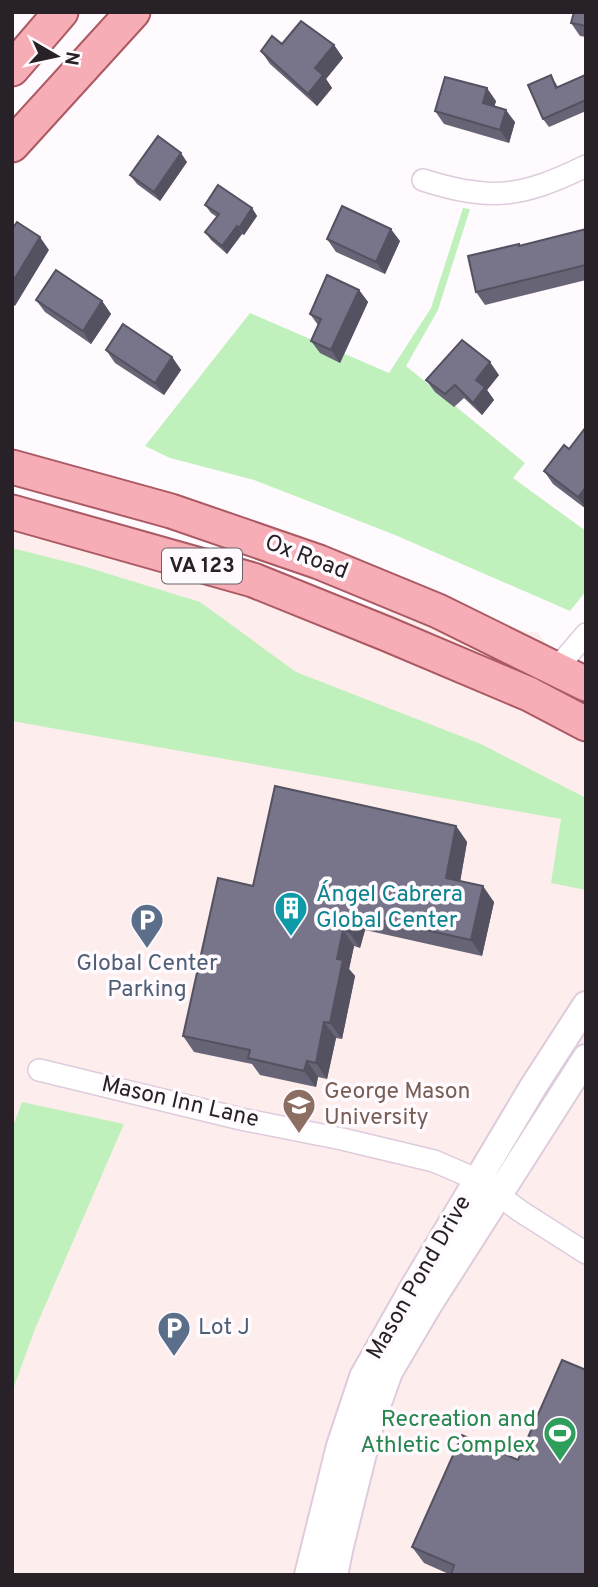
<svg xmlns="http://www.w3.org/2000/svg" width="598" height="1587" viewBox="0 0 598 1587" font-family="Overpass,sans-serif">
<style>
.education{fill:#fdeded}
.green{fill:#c0f1bc}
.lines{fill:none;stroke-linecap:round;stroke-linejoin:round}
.minor-casing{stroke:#decbdd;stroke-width:24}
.tertiary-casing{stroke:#decbdd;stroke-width:30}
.primary-casing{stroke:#ab5963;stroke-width:37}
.minor{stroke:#fff;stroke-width:21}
.tertiary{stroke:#fff;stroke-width:26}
.primary{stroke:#f7adb5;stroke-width:33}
.wall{fill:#676476}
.shaded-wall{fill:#545160}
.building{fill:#787489;stroke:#545160;stroke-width:2}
.labels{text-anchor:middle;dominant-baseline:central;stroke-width:7;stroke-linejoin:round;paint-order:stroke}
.shield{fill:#fefafe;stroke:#686368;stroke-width:2}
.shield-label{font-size:21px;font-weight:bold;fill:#282228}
.street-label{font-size:23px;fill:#282228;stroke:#fefafe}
.culture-label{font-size:23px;fill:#0d838f;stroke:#fefafe;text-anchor:start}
.service-label{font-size:23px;fill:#4e5e75;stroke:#fefafe}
.education-label{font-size:23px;fill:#785e54;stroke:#fefafe;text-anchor:start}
.leisure-label{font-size:23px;fill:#27864d;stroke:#fefafe;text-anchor:end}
</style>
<rect width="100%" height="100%" fill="#fefafe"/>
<path class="education" d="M12 522 245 590 538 633 586 695V1575H12Z"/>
<path class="green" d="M463 208 470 209 438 310 406 366 525 463 513 478 586 531V591L570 611 395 535 285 492 254 480 170 458 145 446 250 313 389 373 431 308Z
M12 548 83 566 200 602 296 672 481 744 586 798V890L551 883 561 819 12 721Z
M22 1102 124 1124 35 1329 12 1392V1129Z"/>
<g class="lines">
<defs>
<path id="minor" d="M423 180C492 202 522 197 586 166
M556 669 586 634
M39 1070 241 1119 342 1139 434 1161 478 1180 520 1211 586 1253"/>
<path id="tertiary" d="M308 1575 340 1446 363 1377 415 1285 533 1087 586 1005
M334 1575 340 1546 370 1425 389 1372 429 1304 586 1058"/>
<path id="primary" d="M12 69 61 12
M12 145 133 12
M12 467 171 511 319 562 438 611 586 684
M12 512 253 580 387 634 529 694 586 724"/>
</defs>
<use href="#minor" class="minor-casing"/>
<use href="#tertiary" class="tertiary-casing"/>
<use href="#primary" class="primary-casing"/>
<use href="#minor" class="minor"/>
<use href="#tertiary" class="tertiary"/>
<use href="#primary" class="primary"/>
</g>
<path class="wall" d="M586 12V37L580 36 571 23Z
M282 44 334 45 343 58 326 79 332 88 317 106 270 64 261 51Z
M551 75 558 87 586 77V111L549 127 543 119Z
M496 101 494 106 515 122 509 143 444 124 435 111Z
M187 162 160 201 137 184 130 175Z
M205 205 252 208 257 216 244 235 242 234 227 254 211 240 205 232 217 217 211 213Z
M586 229V280L485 305 476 292 520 246Z
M327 239 400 241 385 274 336 252Z
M359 290 368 302 340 363 320 353 311 341 318 325 310 314Z
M36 300 102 301 111 314 91 344 45 312Z
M106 350 172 357 181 370 164 395 115 363Z
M499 375 487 390 494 400 482 415 464 398 454 407 435 392 426 380Z
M586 427V509L553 484 544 471 569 449Z
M456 826 467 842 460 881 494 902 482 956 365 930 360 948 354 946 349 969 355 976 342 1039 336 1038 327 1079 318 1077 316 1087 260 1075 252 1064 194 1052 183 1036 253 886Z
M586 1370 451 1575 424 1563 412 1547 518 1460Z"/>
<path class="shaded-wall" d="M334 45 343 58 326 79 332 88 317 106 308 94 315 68Z
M487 88 496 101 492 116 483 103Z
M506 110 515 122 509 143 500 130Z
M181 153 187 162 160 201 154 192Z
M252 208 257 216 244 235 239 228Z
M237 226 242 234 227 254 222 246Z
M391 229 400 241 385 274 376 262Z
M40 237 49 250 15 306 12 303V283Z
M359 290 368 302 340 363 331 350Z
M102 301 111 314 91 344 83 331Z
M172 357 181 370 164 395 155 383Z
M490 362 499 375 487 390 494 400 482 415 473 403 476 380Z
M586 487V509L578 497Z
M456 826 467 842 458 894 446 878Z
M483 886 494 902 482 956 471 940Z
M354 914 365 930 360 948 349 932Z
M343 930 354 946 349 969 355 976 342 1039 330 1023 337 959Z
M324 1022 336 1038 327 1079 316 1063Z
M307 1061 318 1077 316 1087 304 1071Z"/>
<path class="building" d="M574 12H586V26L571 23Z
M301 21 334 45 315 68 323 75 308 94 261 51 272 36 282 44Z
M551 75 556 88 585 75 586 78V100L543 119 528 85Z
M445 77 487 88 483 103 506 110 500 130 435 111Z
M158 136 181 153 154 192 130 175Z
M218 185 252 208 239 228 237 226 222 246 205 232 219 214 205 205Z
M342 206 391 229 376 262 327 239Z
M17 222 40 237 12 283V229Z
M586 229V265L476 292 468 256 519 244V246Z
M56 270 102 301 83 331 36 300Z
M327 275 359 290 331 350 311 341 321 319 310 314Z
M123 324 172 357 155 383 106 350Z
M462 340 490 362 476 380 485 387 473 403 455 385 445 394 426 380Z
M586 427V487L578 497 544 471 564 445 569 449Z
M275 786 456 826 446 878 483 886 471 940 354 914 349 932 343 930 337 959 343 960 330 1023 324 1022 316 1063 307 1061 304 1071 248 1058 250 1050 183 1036 218 878 253 886Z
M562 1360 586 1370V1575H451L454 1565 412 1547 462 1435 518 1460Z"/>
<defs>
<symbol id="building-pin" viewBox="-11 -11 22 30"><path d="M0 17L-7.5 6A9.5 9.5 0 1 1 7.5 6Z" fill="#0f9aa8" stroke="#fefafe"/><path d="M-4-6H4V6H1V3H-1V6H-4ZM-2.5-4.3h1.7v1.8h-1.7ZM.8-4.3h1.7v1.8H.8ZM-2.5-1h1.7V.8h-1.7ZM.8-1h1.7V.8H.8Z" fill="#fff"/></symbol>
<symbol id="parking-pin" viewBox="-11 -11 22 30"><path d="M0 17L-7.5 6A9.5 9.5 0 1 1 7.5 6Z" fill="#5c6f8a" stroke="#fefafe"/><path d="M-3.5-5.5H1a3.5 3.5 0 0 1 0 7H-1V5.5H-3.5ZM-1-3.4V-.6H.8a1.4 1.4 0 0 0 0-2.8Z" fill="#fff"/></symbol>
<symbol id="university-pin" viewBox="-11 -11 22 30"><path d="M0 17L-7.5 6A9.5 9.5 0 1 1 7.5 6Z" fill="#8d6e63" stroke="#fefafe"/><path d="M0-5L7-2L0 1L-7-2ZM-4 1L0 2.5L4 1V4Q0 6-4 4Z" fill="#fff"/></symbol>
<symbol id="stadium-pin" viewBox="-11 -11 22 30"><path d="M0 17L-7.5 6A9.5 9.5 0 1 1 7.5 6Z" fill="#2e9e5b" stroke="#fefafe"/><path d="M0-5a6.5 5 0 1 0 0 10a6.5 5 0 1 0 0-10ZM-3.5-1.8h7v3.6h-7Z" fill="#fff"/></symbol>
</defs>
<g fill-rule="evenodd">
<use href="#building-pin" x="272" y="889" width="38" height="52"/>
<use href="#parking-pin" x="128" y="901" width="38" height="52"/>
<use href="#university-pin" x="280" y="1086" width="38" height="52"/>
<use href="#parking-pin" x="155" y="1309" width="38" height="52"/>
<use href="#stadium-pin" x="541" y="1414" width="38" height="52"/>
</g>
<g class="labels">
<rect class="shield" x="162" y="548.5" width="80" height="35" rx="5"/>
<g class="shield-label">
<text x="202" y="566">VA 123</text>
</g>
<g class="street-label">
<text transform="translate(306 558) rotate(21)">Ox Road</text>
<text transform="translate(180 1103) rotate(13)">Mason Inn Lane</text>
<text transform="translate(420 1278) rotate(-60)">Mason Pond Drive</text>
</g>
<g class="culture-label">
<text x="316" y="895">Ángel Cabrera<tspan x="316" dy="26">Global Center</tspan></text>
</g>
<g class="service-label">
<text x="147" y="964">Global Center<tspan x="147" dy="26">Parking</tspan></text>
<text x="198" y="1328" text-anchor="start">Lot J</text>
</g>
<g class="education-label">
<text x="324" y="1092">George Mason<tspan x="324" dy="26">University</tspan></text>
</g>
<g class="leisure-label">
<text x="536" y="1420">Recreation and<tspan x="536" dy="26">Athletic Complex</tspan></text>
</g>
</g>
<rect width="598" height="1587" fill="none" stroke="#282228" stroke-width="28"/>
<g transform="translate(56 56) rotate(99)" stroke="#fefafe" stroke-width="5" paint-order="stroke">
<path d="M0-5L12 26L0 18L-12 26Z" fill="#282228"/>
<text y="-10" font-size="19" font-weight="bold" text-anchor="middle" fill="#282228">N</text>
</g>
</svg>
